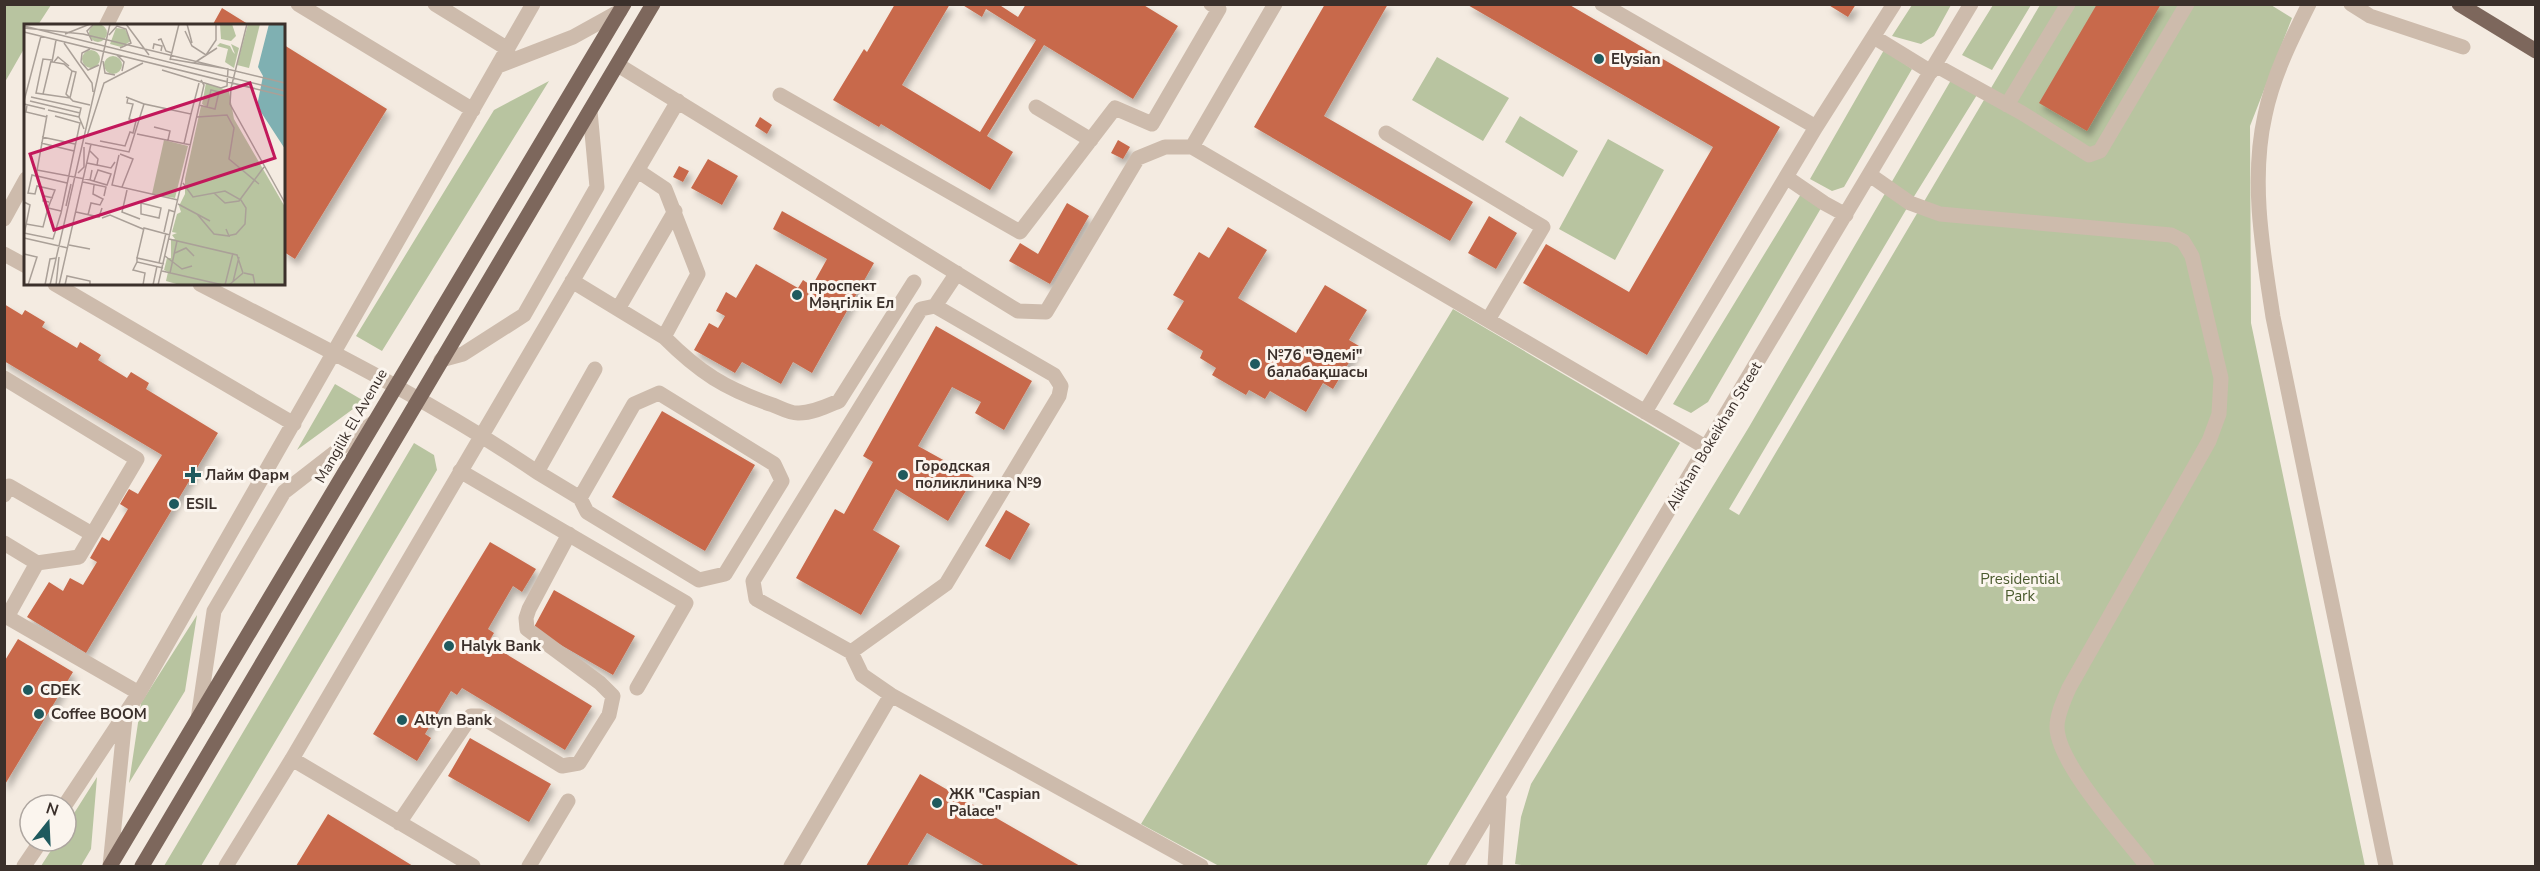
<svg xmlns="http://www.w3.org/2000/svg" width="2540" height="871" viewBox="0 0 2540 871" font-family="'Nunito Sans',sans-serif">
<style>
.green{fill:#b8c4a0}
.building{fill:#c8694b;filter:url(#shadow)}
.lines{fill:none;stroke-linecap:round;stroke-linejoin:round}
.minor{stroke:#cdbbac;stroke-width:15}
.major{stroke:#7d675c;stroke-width:15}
.poi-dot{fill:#1f5a5e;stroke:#fbf5ee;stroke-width:2}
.labels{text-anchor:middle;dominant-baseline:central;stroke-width:6;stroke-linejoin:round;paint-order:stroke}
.poi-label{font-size:15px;font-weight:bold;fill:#3b302b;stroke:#fbf5ee;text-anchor:start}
.street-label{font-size:15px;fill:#3b302b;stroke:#fbf5ee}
.park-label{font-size:15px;fill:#4a5a2e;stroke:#fbf5ee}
.inset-road{fill:none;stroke:#aaa098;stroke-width:1.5}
.view{fill:#c2185b;fill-opacity:0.15;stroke:#c2185b;stroke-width:3}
.inset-edge{fill:none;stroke:#3b302b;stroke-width:3}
</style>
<defs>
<filter id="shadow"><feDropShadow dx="3.5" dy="6" stdDeviation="3" flood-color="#0004"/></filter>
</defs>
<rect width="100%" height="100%" fill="#f4ebe1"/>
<path class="green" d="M5 4 51 5 38 25 26 26 25 47 5 82Z
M1912 5H1951L1934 36 1921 44 1892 36Z
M1993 5H2031L1992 70 1962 55Z
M2040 5H2271L2292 18 2250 126 2251 323 2365 866H1528L1515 864 1521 817 1531 784 1749 427 1954 75 1980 90 1910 203 1729 509 1739 515Z
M1884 50 1912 69 1844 187 1832 191 1810 179Z
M1437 57 1509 98 1483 141 1412 100Z
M549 81 382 351 356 336 494 110Z
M1520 116 1578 151 1563 177 1505 142Z
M1608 139 1664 170 1615 260 1559 229Z
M1804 189 1824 203 1708 402 1691 413 1673 404Z
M1453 309 1680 443 1426 866H1219L1141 824Z
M335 384 364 401 297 450Z
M414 443 434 455 437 470 201 866H164Z
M197 615 185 691 129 783 141 703Z
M97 777 91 849 81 866H41L57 841H66V826Z"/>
<path class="building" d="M895 4H950L902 85 980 132 1036 40 986 9 982 17 961 4H998L1018 17 1026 4H1142L1178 26 1133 99 1044 45 987 136 1013 152 990 190 881 124 879 127 833 100 864 49 867 52Z
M1325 4H1388L1324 116 1473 202 1450 241 1254 127Z
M1466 4H1568L1780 127 1647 355 1523 283 1546 244 1629 292 1713 147Z
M1827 4H1856L1848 17Z
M2097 4H2161L2087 131 2039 103Z
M222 8 251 26H212Z
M284 45 387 109 295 259 284 252Z
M760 117 772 125 767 134 755 126Z
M1118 140 1130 147 1123 159 1111 153Z
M708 159 738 176 722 205 691 188Z
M679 166 689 171 683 182 673 177Z
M1067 203 1089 216 1050 284 1009 261 1020 243 1038 254Z
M782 211 874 263 812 373 793 362 781 384 742 362 735 373 694 350 709 323 718 328 725 316 716 311 726 292 736 298 756 264 798 288 803 280 812 286 827 259 773 229Z
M1489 216 1517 233 1496 269 1468 253Z
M1228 227 1267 250 1238 298 1296 333 1325 285 1367 310 1349 340 1359 346 1333 389 1323 383 1306 412 1270 391 1265 399 1249 390 1246 395 1212 375 1216 368 1200 358 1203 351 1167 329 1184 301 1173 295 1199 252 1209 258Z
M4 304 22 315 25 310 45 322 42 327 77 348 80 342 101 355 98 360 127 378 131 372 149 383 146 389 218 433 86 653 27 617 49 582 63 591 70 578 83 585 97 562 90 558 102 537 109 541 128 509 120 504 129 489 138 494 162 455 4 361Z
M936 326 1032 381 1004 430 975 413 981 402 952 387 918 446 974 477 948 521 896 489 873 530 900 546 861 615 796 578 835 509 844 514 873 462 863 456Z
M662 411 755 465 705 551 612 497Z
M1006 510 1030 524 1010 560 985 546Z
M490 542 536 569 522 592 513 586 488 629 494 633 488 643 592 706 565 750 462 688 457 695 451 691 425 734 431 738 417 761 373 734Z
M554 590 635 636 613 675 533 629Z
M18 639 73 672 4 786V662Z
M470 738 551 784 529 822 448 776Z
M920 774 1080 866H985L927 833 907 866H866Z
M328 814 413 866H296Z"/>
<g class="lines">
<path class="minor" d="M298 4 473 110
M435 4 508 49
M1602 4 1816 127 1645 412
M2309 4C2291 40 2273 76 2265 115 2250 181 2263 252 2273 317L2386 866
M2351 4 2370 16 2463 47
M106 26 117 4
M1874 37 1931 72
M618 65 1018 311 1046 312 1138 158 1165 147H1192L1707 448
M1935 65 2022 113 2089 155 2100 151 2187 4
M498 66 573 37 620 11
M780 95 1020 232 1115 108 1152 124 1219 9 1211 4
M2007 105 2068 4
M1036 107 1091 140
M1816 127 1894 4
M1386 133 1543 227 1488 320
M1192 147 1275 4
M1870 175 1910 203 1940 214 2171 235 2183 241 2192 256 2221 378 2219 414 2209 441 2069 688C2064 700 2057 714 2057 727 2057 763 2124 836 2147 866
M1786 177 1824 203 1846 215
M4 219 26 179
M4 254 26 266
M572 281 664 337 698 274 665 189 638 171
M55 284 294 424
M200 284C314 343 431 400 537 472L595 369
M935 306 921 309 753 581 756 599 851 652 862 675 891 695 1201 866
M618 309 675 211
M664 337C699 372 725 389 773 405 781 408 791 414 799 413 813 413 827 406 839 401L914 282
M441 360 463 354 524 315 597 187 590 111
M4 378 137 459 79 557 37 563 7 617 139 693
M460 471 686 603 637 688
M537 472 580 498 587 512 699 580 725 574 782 481 774 464 659 393 634 404 580 498
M4 495 9 486 92 534
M4 543 37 563
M851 652 946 584 1059 396 1061 386 1054 375 935 306 957 273
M198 719 214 611 284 492 373 423
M292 759 473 866
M65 805 139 693 533 4
M399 823 471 716H480L562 766 579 763 609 715 613 696 600 683 527 629 526 618 529 609 569 534
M24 866 41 841
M110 866 125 718
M226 866 292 759 678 101
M529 866 568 801
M791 866 891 695
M1456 866 1971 4
M1495 866 1499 799"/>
<path class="major" d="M2459 4 2536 51
M110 866 624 4
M142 866 653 4"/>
</g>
<g class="poi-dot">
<circle cx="1599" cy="59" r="6"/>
<circle cx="797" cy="295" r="6"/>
<circle cx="1255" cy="364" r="6"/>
<path d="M190 466h6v6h6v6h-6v6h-6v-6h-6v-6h6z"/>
<circle cx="903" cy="475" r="6"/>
<circle cx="174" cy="504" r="6"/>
<circle cx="449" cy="646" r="6"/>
<circle cx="28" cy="690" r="6"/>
<circle cx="39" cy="714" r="6"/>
<circle cx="402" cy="720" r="6"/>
<circle cx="937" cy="803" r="6"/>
</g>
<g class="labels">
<g class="poi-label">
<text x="1611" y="59">Elysian</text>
<text x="809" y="286">проспект<tspan x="809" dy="17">Мәңгілік Ел</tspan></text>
<text x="1267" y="355">№76 "Әдемі"<tspan x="1267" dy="17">балабақшасы</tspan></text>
<text x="915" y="466">Городская<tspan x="915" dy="17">поликлиника №9</tspan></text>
<text x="205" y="475">Лайм Фарм</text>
<text x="186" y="504">ESIL</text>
<text x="461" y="646">Halyk Bank</text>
<text x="40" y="690">CDEK</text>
<text x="51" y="714">Coffee BOOM</text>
<text x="414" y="720">Altyn Bank</text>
<text x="949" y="794">ЖК "Caspian<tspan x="949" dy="17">Palace"</tspan></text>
</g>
<g class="street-label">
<text transform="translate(351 426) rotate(-60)">Mangilik El Avenue</text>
<text transform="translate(1714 436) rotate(-59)">Alikhan Bokeikhan Street</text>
</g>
<g class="park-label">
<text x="2020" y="579">Presidential<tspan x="2020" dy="17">Park</tspan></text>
</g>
</g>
<g transform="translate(24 24)">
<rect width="261" height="261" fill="#f4ebe1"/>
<path d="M208 0 212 12 207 17 197 15 196 0ZM224 0H236L225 44 213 41ZM65 9a9 9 0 1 1 18 0a9 9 0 1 1-18 0ZM92 4 101 5 107 17 97 23 86 20ZM196 19 206 22 209 28 211 30 207 20 215 24 210 44 201 38 204 25 193 22ZM58 35a9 9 0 1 1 18 0a9 9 0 1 1-18 0ZM80 41a9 9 0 1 1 18 0a9 9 0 1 1-18 0ZM182 59 205 67 210 95 261 183V261H156L142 257 144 248 140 246 143 234H147V216L151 215 148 211 153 209 148 208 153 190 157 188 155 182 161 170V155L177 82H181L178 80ZM140 116 164 122 151 174 128 170Z" fill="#b8c4a0"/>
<path d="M245 0H261V125L233 82 239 52 234 43Z" fill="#7fb0b2"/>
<path class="inset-road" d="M102 0 125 31M163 0 168 19M223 0 207 64 206 80 261 179M0 2 261 67M0 4 59 10 261 59M161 7 168 22 182 31 192 16V0M0 8 261 72M41 10 66 0M85 11 93 2 102 5 107 19 96 24M32 16 28 38 40 40 48 47 42 70 49 77 66 81M134 16 137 15 142 27 148 29M68 17 63 7 70 0M40 19 68 59 69 68M66 25 58 29 57 38 64 46 75 41M129 25 130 20 138 22 137 27M93 31 100 38 98 47M28 36 19 35 12 69 46 74 52 48 48 47M146 36 155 0M79 37 81 49 91 51M30 38 34 33 45 42M170 39 193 24M138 46 197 64 203 62 204 45 146 35M19 70 27 37M7 73 57 84 55 93 60 105M102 73 120 80M0 77 17 12M6 77 56 89M0 80 21 85M3 81 2 88 23 93M175 81 191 85 195 68 187 66 183 83M24 86 55 93M167 90 175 59M23 91 12 152 8 151 4 169 11 170 13 162 31 166 24 184 37 187M173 93 203 91 210 104 205 135 235 160M130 103 146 107 144 116M113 110 167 121M63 112 80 59 119 39M18 113 51 120M76 117 101 122 106 108 109 109 112 97 105 95 109 80 103 79 104 73M17 119 50 127M61 119 105 128 120 80 167 90 160 120M96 130 109 135 98 163M95 131 88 161 154 176M63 139 73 141 74 135 66 127M73 141 87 144 91 138M13 146 66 156 68 146M54 149 60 143V123M13 152 43 159M66 156 83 161 87 150 74 146 70 157M59 158 82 163 80 172M159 159 169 173 201 167 217 176 222 184 221 200 212 210 203 212M103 166 98 188 116 195M190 169 201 179 215 177 240 143M0 178 6 181 0 211M25 178 19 177 20 172 29 174M117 179 137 184 135 194 117 190ZM154 180 186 197M42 182 47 160M52 188 75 193 78 184M173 190 190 210 205 212 202 205M64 191 67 179 76 181 79 175 69 170 70 161M78 194 86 191 119 205M2 200 19 203 24 184M140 208 145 186 151 188M0 209 29 215 37 189 56 99 31 92M0 214 44 224M145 215 213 231 219 249 205 261M45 221 66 225M151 229 162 224 170 232M0 230 13 233 4 261M141 232 158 245 168 242M113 234 120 204 146 211M113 238 109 246 121 249 119 261M135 239 142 209M139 244 113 238V234L140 240M138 247 199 261M146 249 153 217M220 249 229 251 231 261M209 258 215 233M21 261 26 235 33 234M26 261 86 0M32 261 35 233M35 261 67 120M41 261 43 252 66 257V261M129 261 133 242M134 261 180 61 177 56M201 261 209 229"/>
<path class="view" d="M226 59 251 134 30 206 6 130Z"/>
<rect width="261" height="261" class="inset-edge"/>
</g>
<rect width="2540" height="871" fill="none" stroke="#3b302b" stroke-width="12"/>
<g transform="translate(48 823) rotate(18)"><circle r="28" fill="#fbf5ee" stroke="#aea6a0" stroke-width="1.5"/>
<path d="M0-4.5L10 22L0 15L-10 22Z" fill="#1f5a5e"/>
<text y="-9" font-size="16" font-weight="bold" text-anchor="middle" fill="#3b302b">N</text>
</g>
</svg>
